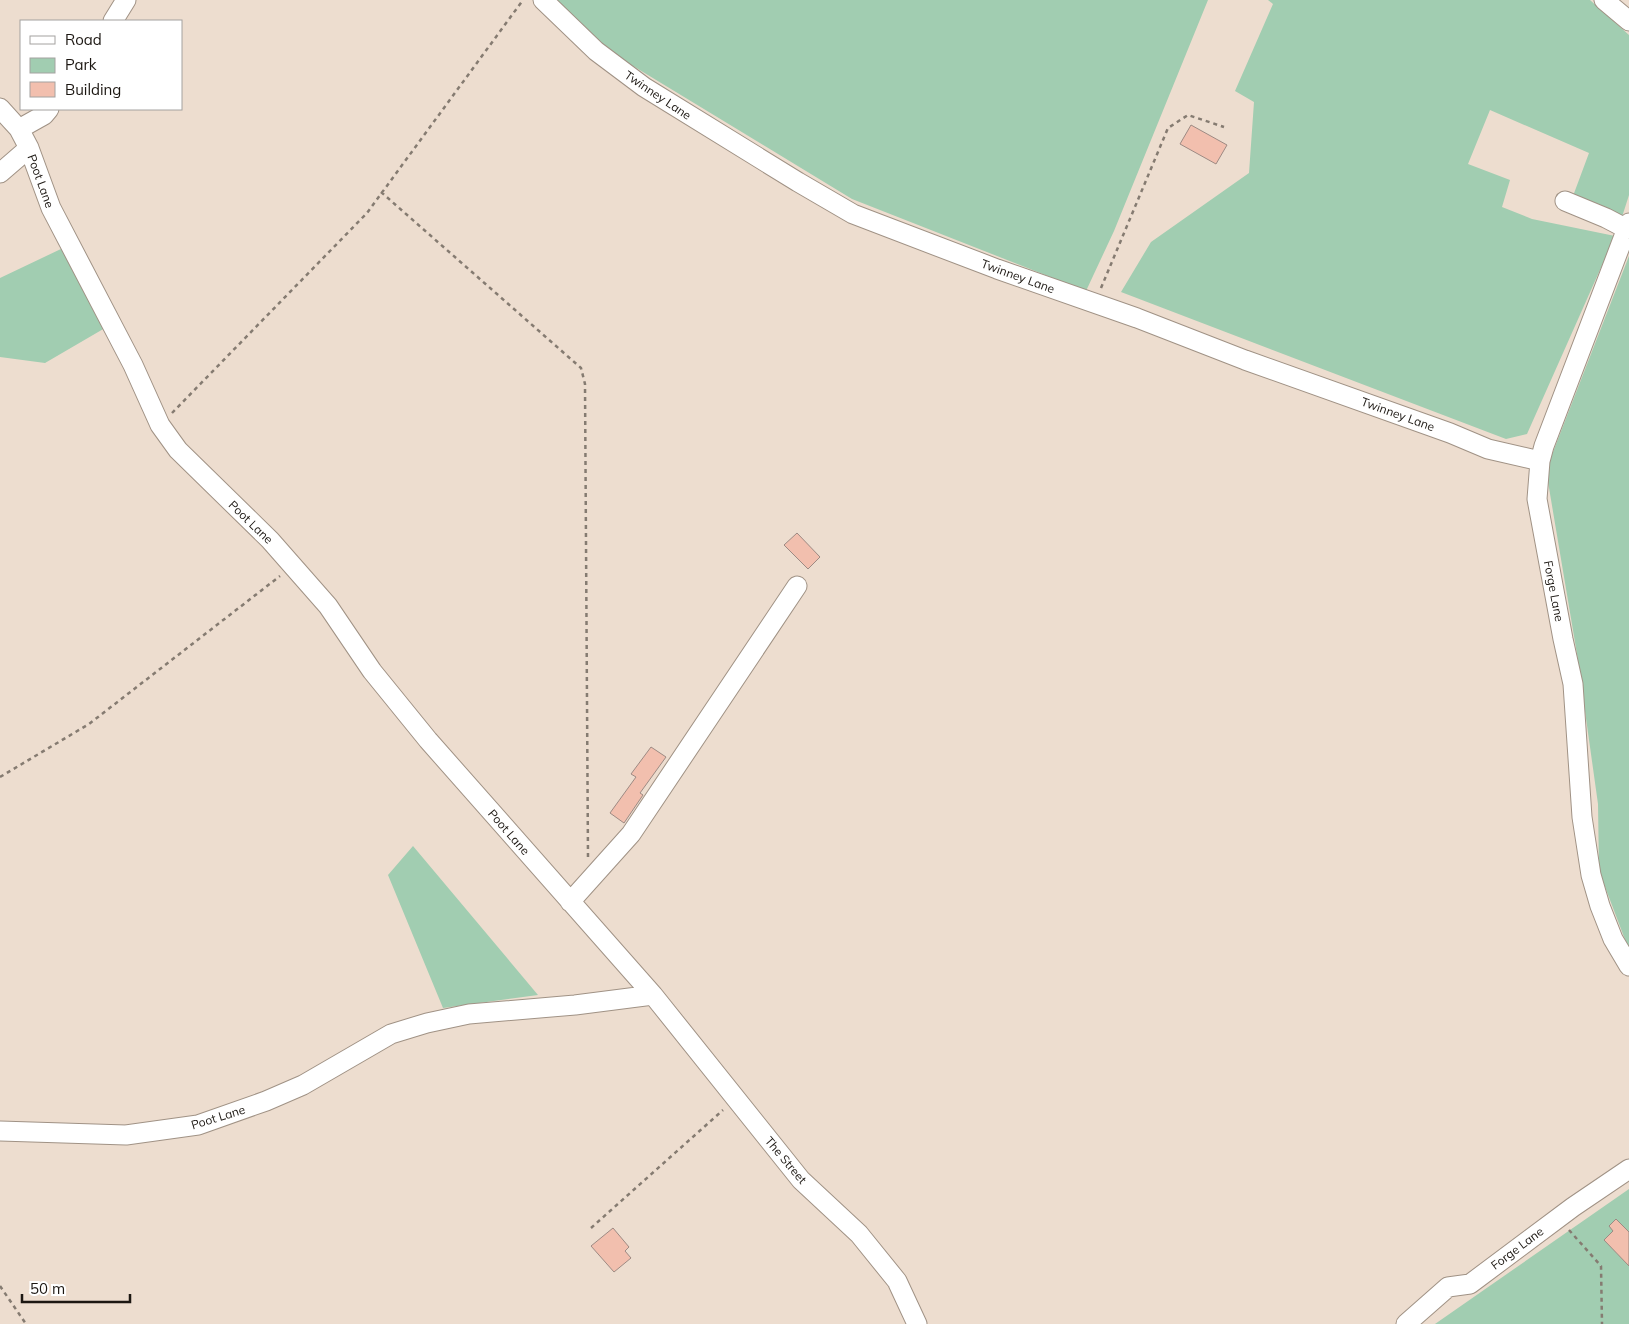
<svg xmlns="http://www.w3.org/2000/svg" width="1629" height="1324" viewBox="0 0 1629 1324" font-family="Mulish,sans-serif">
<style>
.green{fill:#a1cdb1}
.building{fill:#f2bfae;stroke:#9d8a83}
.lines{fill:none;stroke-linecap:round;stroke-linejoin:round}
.minor-casing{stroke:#a09285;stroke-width:21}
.path{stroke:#857b71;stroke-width:2.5;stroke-dasharray:4 4;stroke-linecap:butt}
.minor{stroke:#fff;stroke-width:19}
.labels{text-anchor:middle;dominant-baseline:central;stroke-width:4;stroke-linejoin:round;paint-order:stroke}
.street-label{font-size:12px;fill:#1c1712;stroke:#fff}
</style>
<rect width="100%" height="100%" fill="#edddcf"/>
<path class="green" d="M556 0H1208L1114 231 1086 291 852 199 610 52Z
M1268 0H1590L1629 35V195L1622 217 1573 196 1589 153 1490 110 1468 164 1510 180 1502 207 1532 219 1615 236 1527 434 1506 439 1121 292 1151 242 1249 173 1254 102 1235 91 1273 4Z
M63 248 105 328 45 363 0 357V278Z
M1629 256V950L1599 871 1598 804 1577 654 1546 470Z
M413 846 538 995 443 1008 388 875Z
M1629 1189V1324H1435Z"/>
<path class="building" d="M1191 125 1227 145 1216 164 1180 144Z
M797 533 820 557 808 569 784 545Z
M651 747 666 757 640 793 643 795 624 823 610 813 636 777 631 774Z
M1616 1219 1629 1232V1266L1604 1240 1613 1231 1609 1226Z
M613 1228 629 1247 625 1251 631 1258 614 1272 591 1246Z"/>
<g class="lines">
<defs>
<path id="minor" d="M543 0 596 51 644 87 798 182 853 214 997 269 1137 318 1245 360 1450 433 1488 449 1540 461
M1604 0 1629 21
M113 21 126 0
M0 108 19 129 29 148 51 208 133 365 160 425 178 450 270 540 328 606 372 671 428 740 653 995 801 1180 859 1234 897 1281 917 1324
M19 129 44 115 49 109
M0 173 29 148
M1565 201 1606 218 1627 229
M1629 223 1544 446 1540 461 1537 499 1563 639 1573 684 1582 817 1591 875 1600 906 1613 939 1629 966
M570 902 631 834 797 586
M0 1131 126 1135 198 1125 266 1101 303 1085 391 1034 427 1023 469 1014 575 1005 653 995
M1406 1324 1448 1287 1470 1284 1573 1207 1629 1169"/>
</defs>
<use href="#minor" class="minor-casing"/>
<path class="path" d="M381 192 581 368 585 384 588 858
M1101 288 1168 128 1188 115 1224 127
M172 413 367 213 523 0
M0 777 89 724 280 576
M591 1228 723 1110
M1569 1230 1601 1266 1602 1324
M0 1286 26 1324"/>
<use href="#minor" class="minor"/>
</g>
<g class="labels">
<g class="street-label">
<text transform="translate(658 95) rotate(34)">Twinney Lane</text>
<text transform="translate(41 181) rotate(70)">Poot Lane</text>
<text transform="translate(1018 276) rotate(20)">Twinney Lane</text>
<text transform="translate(1398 414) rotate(20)">Twinney Lane</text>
<text transform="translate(251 522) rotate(44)">Poot Lane</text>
<text transform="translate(1554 591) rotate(79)">Forge Lane</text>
<text transform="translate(509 832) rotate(49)">Poot Lane</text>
<text transform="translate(218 1117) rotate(-17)">Poot Lane</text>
<text transform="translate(786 1160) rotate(50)">The Street</text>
<text transform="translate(1517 1248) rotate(-37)">Forge Lane</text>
</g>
</g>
<rect x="20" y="20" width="162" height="90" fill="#ffffff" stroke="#a4a2a0"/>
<rect x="30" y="36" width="25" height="8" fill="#ffffff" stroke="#a4a2a0"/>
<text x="65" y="45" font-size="15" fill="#1c1712">Road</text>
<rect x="30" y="58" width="25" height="15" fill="#a1cdb1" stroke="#a4a2a0"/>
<text x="65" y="70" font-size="15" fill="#1c1712">Park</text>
<rect x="30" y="82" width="25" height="15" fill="#f2bfae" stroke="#a4a2a0"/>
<text x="65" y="95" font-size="15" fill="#1c1712">Building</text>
<path d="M22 1294v8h108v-8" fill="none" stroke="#1c1712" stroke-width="2.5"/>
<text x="30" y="1294" font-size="15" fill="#1c1712" stroke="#ffffff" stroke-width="4" paint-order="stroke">50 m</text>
</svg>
